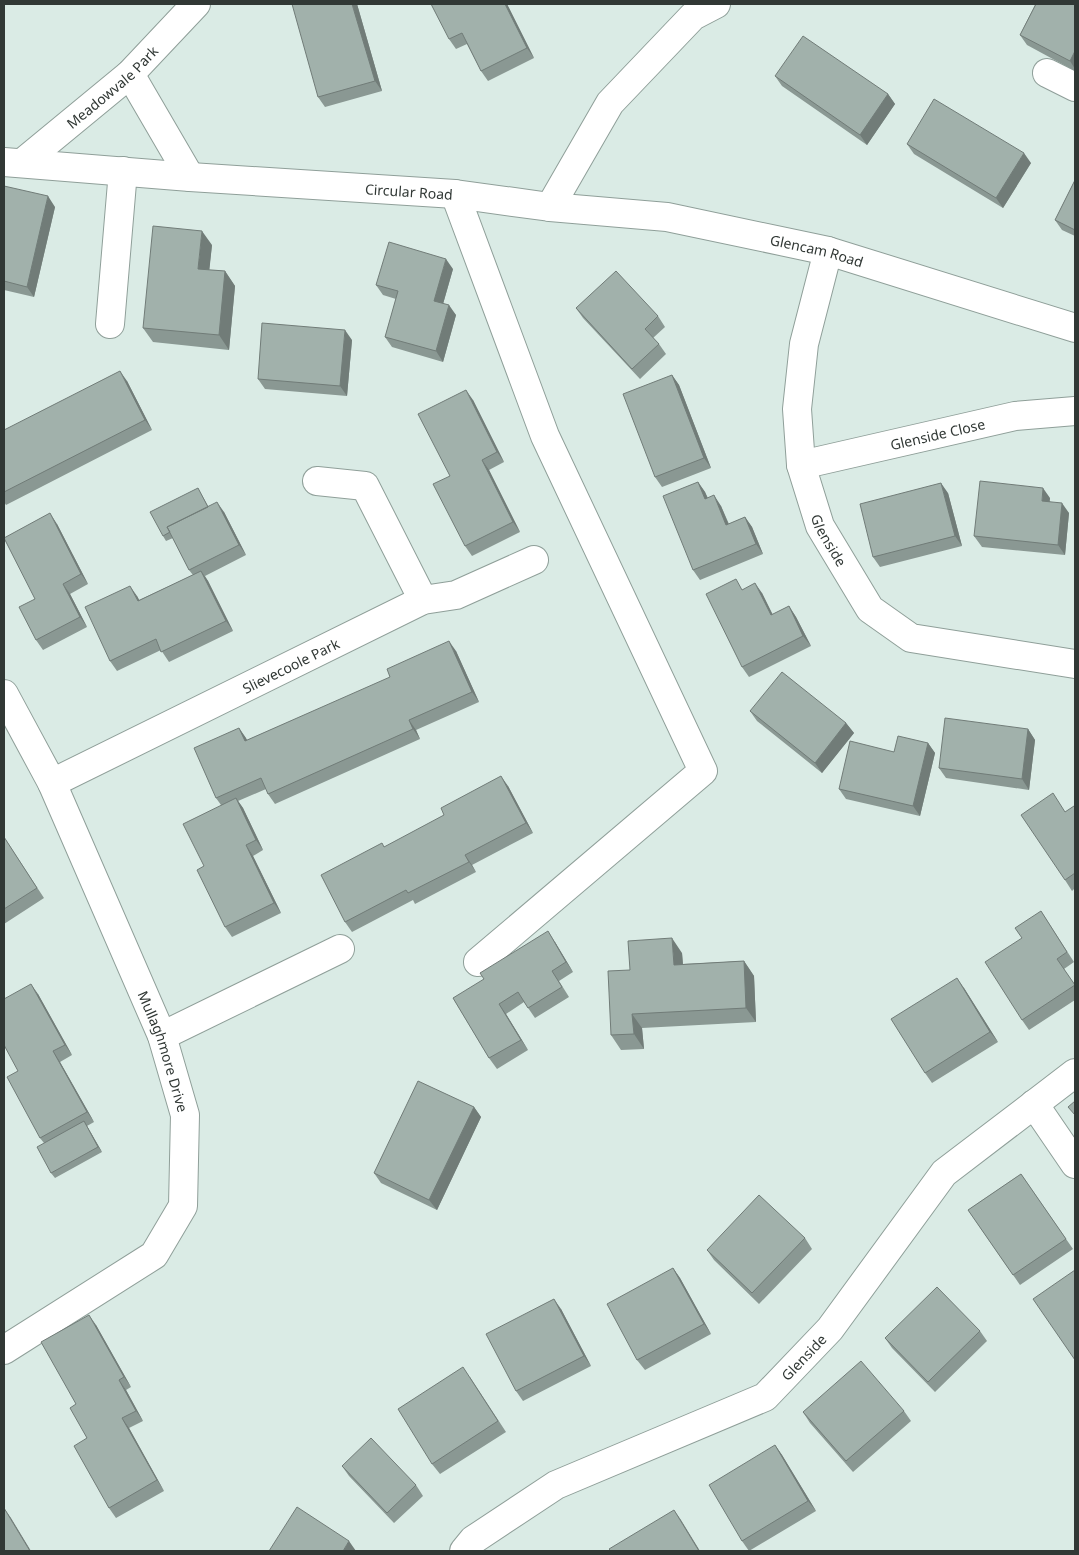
<svg xmlns="http://www.w3.org/2000/svg" width="1079" height="1555" viewBox="0 0 1079 1555" font-family="'Noto Sans',sans-serif">
<style>
.lines{fill:none;stroke-linecap:round;stroke-linejoin:round}
.minor-casing{stroke:#8f9f99;stroke-width:30}
.minor{stroke:#fff;stroke-width:28}
.wall{fill:#8a9893}
.shaded-wall{fill:#717c78}
.building{fill:#a1b1ab;stroke:#717c78}
.labels{text-anchor:middle;dominant-baseline:central;stroke-width:4;stroke-linejoin:round;paint-order:stroke}
.street-label{font-size:14px;fill:#313835;stroke:#fff}
</style>
<rect width="100%" height="100%" fill="#daebe5"/>
<g class="lines">
<defs>
<g id="minor">
<path d="M1047 73 1075 87"/>
<path d="M130 74 190 177"/>
<path id="s1" d="M4 162 190 177 455 194 550 207 667 217 828 251 1075 328"/>
<path id="s2" d="M22 163 130 74 196 4"/>
<path d="M455 194 545 436 703 771 478 962"/>
<path d="M550 207 610 103 693 16 716 4"/>
<path id="s3" d="M828 251 804 344 797 409 801 465 820 526 870 609 911 638 1075 664"/>
<path d="M110 324 123 171"/>
<path id="s4" d="M801 465 1015 416 1075 411"/>
<path d="M317 481 365 486 423 600"/>
<path id="s5" d="M4 694 52 783 162 1036 185 1115 183 1206 154 1255 4 1350"/>
<path id="s6" d="M52 783 423 600 456 595 534 560"/>
<path d="M162 1036 340 949"/>
<path d="M1034 1104 1075 1164"/>
<path id="s7" d="M464 1551 473 1540 556 1485 765 1397 830 1329 944 1173 1075 1073"/>
</g>
</defs>
<use href="#minor" class="minor-casing"/>
<use href="#minor" class="minor"/>
</g>
<path class="wall" d="M357 4 382 91 325 107 318 97Z
M507 4 534 58 488 81 481 71 467 44 456 49 449 39Z
M1034 4H1075V71L1027 45 1020 35 1035 5Z
M775 76 888 94 895 104 867 145 782 86Z
M907 144 1031 163 1003 208 914 154Z
M1075 180V236L1062 230 1055 220Z
M4 186 55 207 34 297 4 290Z
M212 245 209 270 225 271 235 286 229 350 153 342 143 328Z
M453 269 443 304 456 315 443 362 392 347 385 337 396 299 383 295 376 285Z
M576 308 658 316 665 327 653 338 659 344 666 354 640 379 583 318Z
M352 340 347 396 265 389 258 379Z
M672 375 679 385 711 468 662 487 655 477Z
M127 381 152 430 6 505 4 502V430Z
M473 400 504 462 489 470 520 532 472 556 465 546 450 476Z
M698 482 705 492 708 498 721 506 729 524 745 517 752 527 763 554 700 580 693 570Z
M198 488 208 506 224 512 246 555 205 576 208 581 233 631 169 662 161 650 117 671 110 661 137 596 139 600 193 575 189 570 173 538 166 541 163 536Z
M948 493 962 546 880 567 873 557Z
M1050 498 1049 501 1069 513 1065 555 982 547 974 536Z
M57 524 88 584 70 594 87 627 43 650 36 640 35 599Z
M743 589 762 593 773 615 789 606 796 617 811 646 749 677 742 667Z
M456 651 479 702 416 730 420 739 275 804 268 794 266 789 238 801 243 808 263 850 253 856 281 913 232 937 225 927 221 805 216 798 239 728 247 740Z
M750 711 846 723 854 733 822 773 757 721Z
M1028 729 1035 740 1029 790 946 778 939 768Z
M928 743 935 753 920 816 846 799 839 789 894 752Z
M508 786 533 833 472 865 476 872 415 904 413 900 352 932 345 922Z
M1075 807V888L1072 891 1065 880 1066 812Z
M4 837 44 898 4 924Z
M1041 911 1074 962 1064 969 1075 986V1000L1029 1030 1022 1020V938Z
M555 942 573 972 559 981 569 997 535 1018 524 1002 506 1014 528 1050 497 1069 489 1058 453 998Z
M682 953 683 964 744 961 754 976 756 1022 642 1028 644 1049 621 1050 611 1035 630 970Z
M964 988 998 1042 932 1083 925 1073Z
M38 994 72 1055 60 1062 94 1122 87 1126 102 1152 55 1178 51 1173 44 1143 40 1138 18 1071Z
M474 1107 481 1117 437 1210 381 1183 374 1173Z
M1021 1174 1073 1249 1020 1285 968 1210Z
M805 1238 812 1249 759 1304 714 1260 707 1250Z
M673 1268 680 1278 711 1334 645 1370 637 1360Z
M561 1309 591 1366 523 1401 516 1391Z
M96 1325 131 1387 126 1390 143 1421 129 1428 164 1491 116 1518 109 1508 76 1404Z
M980 1331 987 1341 935 1392 892 1348 885 1338Z
M470 1377 506 1432 440 1474 432 1464Z
M904 1411 911 1421 853 1472 810 1423 803 1412Z
M775 1445 782 1455 816 1511 749 1551 742 1541Z
M342 1466 416 1485 423 1496 394 1523 349 1476Z"/>
<path class="shaded-wall" d="M352 4H357L382 91 375 81Z
M505 4H507L534 58 527 48Z
M1075 51V69L1070 61Z
M888 94 895 104 867 145 860 135Z
M1024 153 1031 163 1003 208 996 198Z
M48 196 55 207 34 297 27 287Z
M202 231 212 245 208 283 198 269Z
M446 259 453 269 441 311 434 301Z
M225 271 235 286 229 350 219 335Z
M449 305 456 315 443 362 436 351Z
M345 330 352 340 347 396 340 386Z
M120 371 127 381 152 430 145 420Z
M672 375 679 385 711 468 704 458Z
M466 390 473 400 504 462 497 452Z
M482 460 489 470 520 532 513 522Z
M698 482 705 492 712 509 705 499Z
M941 483 948 493 962 546 955 536Z
M1043 488 1050 498 1049 511 1042 501Z
M714 495 721 506 733 535 726 525Z
M217 502 224 512 246 555 239 545Z
M1062 503 1069 513 1065 555 1058 545Z
M50 513 57 524 88 584 81 574Z
M745 517 752 527 763 554 756 544Z
M201 571 208 581 233 631 226 621Z
M755 583 762 593 778 626 771 615Z
M63 584 70 594 87 627 80 617Z
M130 586 137 596 145 611 138 601Z
M789 606 796 617 811 646 803 636Z
M449 641 456 651 479 702 472 692Z
M409 720 416 730 420 739 413 729Z
M846 723 854 733 822 773 815 763Z
M239 728 246 738 252 751 245 741Z
M1028 729 1035 740 1029 790 1022 779Z
M928 743 935 753 920 816 913 806Z
M501 776 508 786 533 833 526 823Z
M236 798 243 808 263 850 256 840Z
M246 845 253 856 281 913 274 903Z
M465 855 472 865 476 872 469 862Z
M548 931 555 942 573 972 566 962Z
M672 938 682 953 684 979 674 965Z
M744 961 754 976 756 1022 746 1008Z
M957 978 964 988 998 1042 990 1032Z
M31 984 38 994 72 1055 65 1045Z
M499 1004 506 1014 528 1050 521 1040Z
M632 1014 642 1028 644 1049 634 1034Z
M53 1051 60 1062 94 1122 87 1112Z
M474 1107 481 1117 437 1210 429 1200Z
M84 1121 87 1126 102 1152 98 1147Z
M673 1268 680 1278 711 1334 704 1324Z
M554 1299 561 1309 591 1366 584 1356Z
M89 1315 96 1325 131 1387 124 1377Z
M119 1380 126 1390 143 1421 136 1411Z
M122 1418 129 1428 164 1491 157 1480Z
M775 1445 782 1455 816 1511 808 1501Z
M4 1508 11 1518 31 1551H30Z
M674 1510 681 1520 700 1551H699Z
M349 1541 356 1551H343Z"/>
<path class="building" d="M292 4H352L375 81 318 97Z
M431 4H505L527 48 481 71 462 33 449 39Z
M1036 4H1075V51L1070 61 1020 35Z
M803 36 888 94 860 135 775 76Z
M934 99 1024 153 996 198 907 144Z
M1075 180V230L1055 220Z
M4 186 48 196 27 287 4 281Z
M153 226 202 231 198 269 225 271 219 335 143 328Z
M389 242 446 259 434 301 449 305 436 351 385 337 398 291 376 285Z
M616 271 658 316 645 329 659 344 632 369 576 308Z
M262 323 345 330 340 386 258 379Z
M120 371 145 420 4 492V430Z
M672 375 704 458 655 477 623 394Z
M466 390 497 452 482 460 513 522 465 546 433 484 450 476 418 414Z
M980 481 1043 488 1042 501 1062 503 1058 545 974 536Z
M698 482 705 499 714 495 726 525 745 517 756 544 693 570 663 496Z
M941 483 955 536 873 557 860 504Z
M198 488 208 507 167 527 170 532 163 536 150 512Z
M217 502 239 545 189 570 167 527Z
M50 513 81 574 63 584 80 617 36 640 19 607 35 599 4 538Z
M201 571 226 621 161 652 156 639 110 661 85 607 130 586 138 601Z
M736 579 742 590 755 583 771 615 789 606 803 636 742 667 706 594Z
M449 641 472 692 409 720 413 729 268 794 261 778 216 798 194 748 239 728 245 741 390 677 387 669Z
M782 672 846 723 815 763 750 711Z
M945 718 1028 729 1022 779 939 768Z
M898 736 928 743 913 806 839 789 850 741 894 752Z
M501 776 526 823 465 855 469 862 408 893 406 890 345 922 321 875 382 843 384 847 444 815 441 808Z
M1053 793 1065 812 1074 806 1075 807V873L1065 880 1021 815Z
M236 798 256 840 246 845 274 903 225 927 197 870 204 866 183 824Z
M4 837 37 888 4 909Z
M1041 911 1067 952 1057 959 1075 985 1022 1020 985 962 1022 938 1015 928Z
M548 931 566 962 552 971 562 987 528 1008 518 992 499 1004 521 1040 489 1058 453 998 484 979 480 973Z
M672 938 674 965 744 961 746 1008 632 1014 634 1034 611 1035 608 971 630 970 628 941Z
M957 978 990 1032 925 1073 891 1019Z
M31 984 65 1045 53 1051 87 1112 40 1138 7 1077 18 1071 4 1045V999Z
M418 1081 474 1107 429 1200 374 1173Z
M1075 1101V1115L1068 1107Z
M84 1121 98 1147 51 1173 37 1147Z
M1021 1174 1066 1239 1013 1275 968 1210Z
M759 1195 805 1238 752 1293 707 1250Z
M673 1268 704 1324 637 1360 607 1304Z
M1075 1270V1360L1033 1299Z
M937 1287 980 1331 928 1382 885 1338Z
M554 1299 584 1356 516 1391 486 1334Z
M89 1315 124 1377 119 1380 136 1411 122 1418 157 1480 109 1508 74 1446 87 1438 70 1408 76 1404 41 1342Z
M861 1361 904 1411 846 1461 803 1412Z
M463 1367 498 1421 432 1464 398 1409Z
M371 1438 416 1485 387 1513 342 1466Z
M775 1445 808 1501 742 1541 709 1485Z
M297 1507 349 1541 343 1551H269Z
M4 1508 30 1551H4Z
M674 1510 699 1551H611L609 1549Z"/>
<g class="labels">
<g class="street-label">
<text stroke="none"><textPath href="#s2" startOffset="118">Meadowvale Park</textPath></text>
<text stroke="none"><textPath href="#s1" startOffset="406">Circular Road</textPath></text>
<text stroke="none"><textPath href="#s1" startOffset="819">Glencam Road</textPath></text>
<text stroke="none"><textPath href="#s4" startOffset="140">Glenside Close</textPath></text>
<text stroke="none"><textPath href="#s3" startOffset="298">Glenside</textPath></text>
<text stroke="none"><textPath href="#s6" startOffset="266">Slievecoole Park</textPath></text>
<text stroke="none"><textPath href="#s5" startOffset="392">Mullaghmore Drive</textPath></text>
<text stroke="none"><textPath href="#s7" startOffset="396">Glenside</textPath></text>
</g>
</g>
<rect width="1079" height="1555" fill="none" stroke="#313835" stroke-width="10"/>
</svg>
